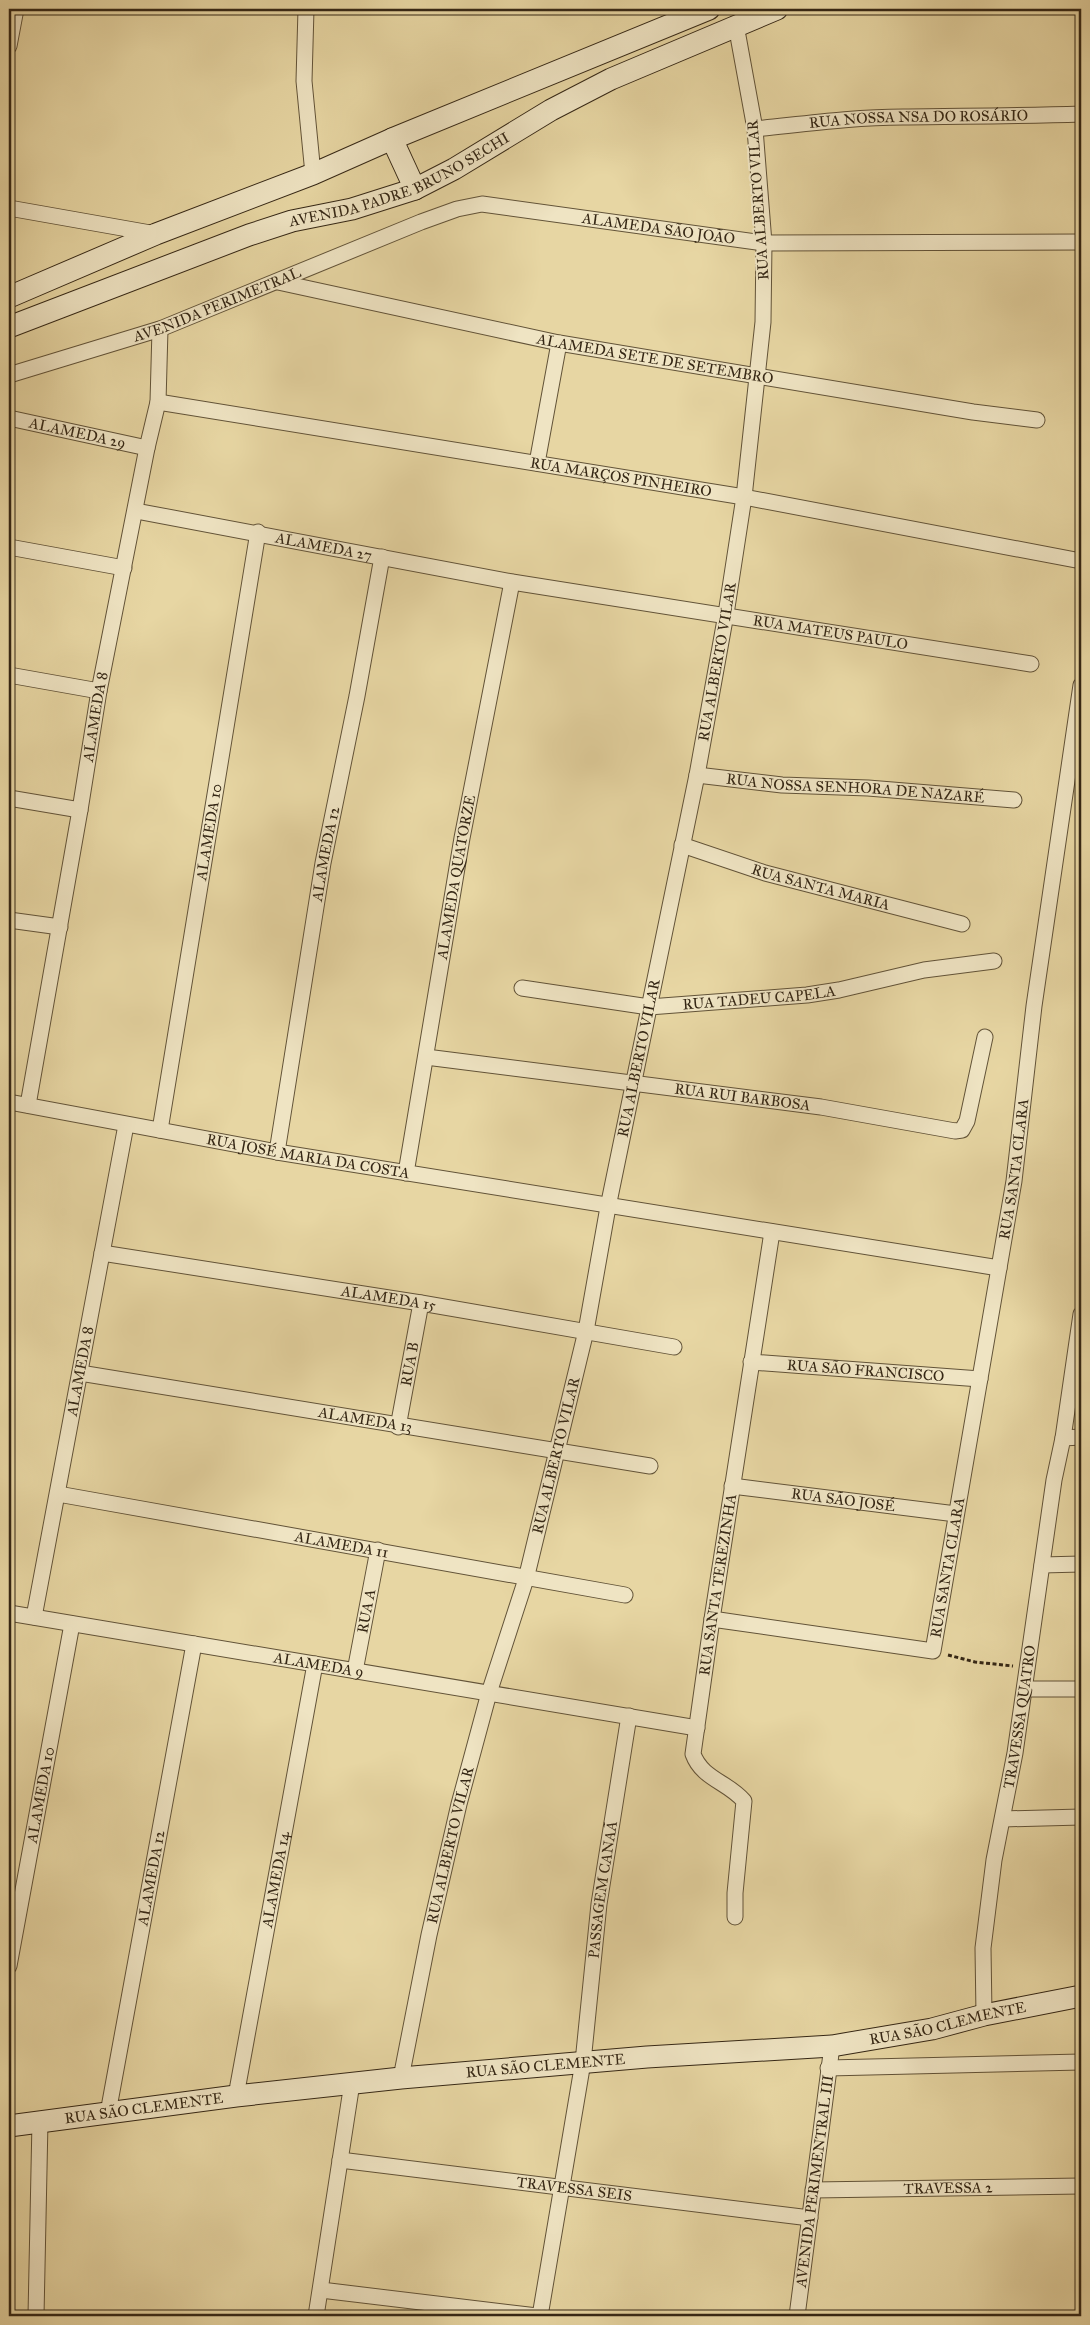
<svg xmlns="http://www.w3.org/2000/svg" width="1090" height="2325" viewBox="0 0 1090 2325" font-family="'IM FELL Great Primer',serif">
<style>
.lines{fill:none;stroke-linecap:round;stroke-linejoin:round}
.minor-casing{stroke:#625338;stroke-width:17}
.secondary-casing{stroke:#352715;stroke-width:23}
.path{stroke:#352715;stroke-width:3;stroke-dasharray:4 2.5;stroke-linecap:butt}
.minor{stroke:#efe4c3;stroke-width:15}
.secondary{stroke:#efe4c3;stroke-width:21}
.labels{text-anchor:middle;dominant-baseline:central;stroke-width:4;stroke-linejoin:round;paint-order:stroke}
.street-label{font-size:15px;fill:#352715;stroke:#efe4c3}
</style>
<rect width="100%" height="100%" fill="#e7d6a3"/>
<filter id="stains"><feTurbulence type="fractalNoise" baseFrequency=".004" numOctaves="4"/><feColorMatrix values="0 0 0 0 .2 0 0 0 0 .09 0 0 0 0 .02 0 0 0 .5 -.17"/></filter>
<radialGradient id="worn" r=".72"><stop offset=".6" stop-color="#630" stop-opacity="0"/><stop offset="1" stop-color="#630" stop-opacity=".3"/></radialGradient>
<g class="lines">
<defs>
<g id="minor">
<path d="M306 9 304 81 313 174"/>
<path d="M9 46 16 9"/>
<path id="s1" d="M755 129C804 124 853 117 903 117 962 116 1022 116 1081 114"/>
<path d="M9 208 156 234"/>
<path id="s2" d="M278 282 559 343 973 412 1037 420"/>
<path id="s3" d="M9 375 160 329 421 222 457 209 482 204 764 243 1081 242"/>
<path id="s4" d="M158 402 744 497 1081 561"/>
<path id="s5" d="M9 418 147 448"/>
<path d="M537 463 559 343"/>
<path id="s6" d="M136 511 512 582 1031 664"/>
<path d="M9 547 124 568"/>
<path d="M9 675 99 691"/>
<path id="s7" d="M697 775 782 785 868 788 1014 800"/>
<path d="M9 798 80 810"/>
<path id="s8" d="M682 845 765 873 962 924"/>
<path d="M9 920 60 927"/>
<path id="s9" d="M522 988 649 1007 807 995 839 990 924 970 994 961"/>
<path id="s10" d="M426 1057 821 1107 955 1131 962 1130 967 1121 985 1037"/>
<path id="s11" d="M9 1102 277 1152 999 1268"/>
<path id="s12" d="M28 1105 80 810 99 691 147 448 158 402 160 329"/>
<path id="s13" d="M160 1130 258 532"/>
<path id="s14" d="M277 1152 323 863 357 696 382 557"/>
<path id="s15" d="M406 1173 462 838 512 582"/>
<path id="s16" d="M102 1253 421 1303 674 1347"/>
<path id="s17" d="M751 1362 980 1379"/>
<path id="s18" d="M80 1373 650 1466"/>
<path id="s19" d="M398 1427 421 1303"/>
<path d="M1063 1438 1081 1314"/>
<path id="s20" d="M732 1486 956 1514"/>
<path id="s21" d="M58 1494 625 1595"/>
<path d="M1042 1565 1081 1564"/>
<path id="s22" d="M9 1613 697 1728"/>
<path id="s23" d="M34 1617 126 1125"/>
<path id="s24" d="M712 1619 933 1651 1014 1181 1034 1006 1081 685"/>
<path id="s25" d="M355 1671 378 1550"/>
<path d="M1025 1689H1081"/>
<path d="M1003 1819 1081 1817"/>
<path id="s26" d="M735 1917V1893L744 1801C728 1782 702 1779 693 1754L712 1619 772 1232"/>
<path id="s27" d="M9 1966 72 1624"/>
<path id="s28" d="M984 2015 983 1948 994 1860 1015 1753 1054 1480 1063 1438 1081 1437"/>
<path d="M828 2068 1081 2062"/>
<path id="s29" d="M401 2078 429 1935 459 1804 489 1693 526 1579 586 1331 608 1207 697 775 726 614 744 497 763 322 764 243 755 129 736 25"/>
<path id="s30" d="M236 2096 315 1664"/>
<path id="s31" d="M108 2113 194 1644"/>
<path id="s32" d="M340 2160 810 2218"/>
<path id="s33" d="M813 2190 1081 2186"/>
<path d="M321 2290 537 2316"/>
<path d="M36 2316 40 2121"/>
<path d="M316 2316 352 2083"/>
<path id="s34" d="M540 2316 583 2062 599 1904 629 1716"/>
<path id="s35" d="M797 2316 832 2046"/>
</g>
<g id="secondary">
<path d="M392 139 415 189"/>
<path d="M9 297 156 234 313 174 392 139 709 9"/>
<path id="s36" d="M9 327 249 235 292 221 352 209 415 189 454 169 551 110 611 79 777 9"/>
<path id="s37" d="M9 2126 236 2096 401 2078 647 2057 832 2046 932 2029 984 2015 1081 1996"/>
</g>
</defs>
<use href="#minor" class="minor-casing"/>
<use href="#secondary" class="secondary-casing"/>
<path class="path" d="M948 1655 975 1662 1013 1666"/>
<use href="#minor" class="minor"/>
<use href="#secondary" class="secondary"/>
</g>
<g class="labels">
<g class="street-label">
<text stroke="none"><textPath href="#s1" startOffset="164">RUA NOSSA NSA DO ROSÁRIO</textPath></text>
<text stroke="none"><textPath href="#s36" startOffset="418">AVENIDA PADRE BRUNO SECHI</textPath></text>
<text transform="translate(758 200) rotate(-94)">RUA ALBERTO VILAR</text>
<text stroke="none"><textPath href="#s3" startOffset="682">ALAMEDA SÃO JOÃO</textPath></text>
<text stroke="none"><textPath href="#s3" startOffset="220">AVENIDA PERIMETRAL</textPath></text>
<text stroke="none"><textPath href="#s2" startOffset="385">ALAMEDA SETE DE SETEMBRO</textPath></text>
<text stroke="none"><textPath href="#s5" startOffset="70">ALAMEDA 29</textPath></text>
<text stroke="none"><textPath href="#s4" startOffset="469">RUA MARÇOS PINHEIRO</textPath></text>
<text stroke="none"><textPath href="#s6" startOffset="191">ALAMEDA 27</textPath></text>
<text stroke="none"><textPath href="#s6" startOffset="705">RUA MATEUS PAULO</textPath></text>
<text stroke="none"><textPath href="#s29" startOffset="1452">RUA ALBERTO VILAR</textPath></text>
<text stroke="none"><textPath href="#s12" startOffset="394">ALAMEDA 8</textPath></text>
<text stroke="none"><textPath href="#s7" startOffset="159">RUA NOSSA SENHORA DE NAZARÉ</textPath></text>
<text stroke="none"><textPath href="#s13" startOffset="302">ALAMEDA 10</textPath></text>
<text stroke="none"><textPath href="#s14" startOffset="302">ALAMEDA 12</textPath></text>
<text stroke="none"><textPath href="#s15" startOffset="300">ALAMEDA QUATORZE</textPath></text>
<text stroke="none"><textPath href="#s8" startOffset="145">RUA SANTA MARIA</textPath></text>
<text stroke="none"><textPath href="#s9" startOffset="239">RUA TADEU CAPELA</textPath></text>
<text stroke="none"><textPath href="#s29" startOffset="1048">RUA ALBERTO VILAR</textPath></text>
<text stroke="none"><textPath href="#s10" startOffset="319">RUA RUI BARBOSA</textPath></text>
<text stroke="none"><textPath href="#s11" startOffset="304">RUA JOSÉ MARIA DA COSTA</textPath></text>
<text stroke="none"><textPath href="#s24" startOffset="712">RUA SANTA CLARA</textPath></text>
<text stroke="none"><textPath href="#s16" startOffset="290">ALAMEDA 15</textPath></text>
<text stroke="none"><textPath href="#s19" startOffset="64">RUA B</textPath></text>
<text stroke="none"><textPath href="#s23" startOffset="250">ALAMEDA 8</textPath></text>
<text stroke="none"><textPath href="#s17" startOffset="115">RUA SÃO FRANCISCO</textPath></text>
<text stroke="none"><textPath href="#s18" startOffset="289">ALAMEDA 13</textPath></text>
<text stroke="none"><textPath href="#s29" startOffset="642">RUA ALBERTO VILAR</textPath></text>
<text stroke="none"><textPath href="#s20" startOffset="112">RUA SÃO JOSÉ</textPath></text>
<text stroke="none"><textPath href="#s21" startOffset="288">ALAMEDA 11</textPath></text>
<text stroke="none"><textPath href="#s24" startOffset="308">RUA SANTA CLARA</textPath></text>
<text stroke="none"><textPath href="#s26" startOffset="358">RUA SANTA TEREZINHA</textPath></text>
<text stroke="none"><textPath href="#s25" startOffset="61">RUA A</textPath></text>
<text stroke="none"><textPath href="#s22" startOffset="314">ALAMEDA 9</textPath></text>
<text stroke="none"><textPath href="#s28" startOffset="301">TRAVESSA QUATRO</textPath></text>
<text stroke="none"><textPath href="#s27" startOffset="174">ALAMEDA 10</textPath></text>
<text stroke="none"><textPath href="#s29" startOffset="238">RUA ALBERTO VILAR</textPath></text>
<text stroke="none"><textPath href="#s31" startOffset="239">ALAMEDA 12</textPath></text>
<text stroke="none"><textPath href="#s30" startOffset="220">ALAMEDA 14</textPath></text>
<text stroke="none"><textPath href="#s34" startOffset="431">PASSAGEM CANAÃ</textPath></text>
<text stroke="none"><textPath href="#s37" startOffset="945">RUA SÃO CLEMENTE</textPath></text>
<text stroke="none"><textPath href="#s37" startOffset="540">RUA SÃO CLEMENTE</textPath></text>
<text stroke="none"><textPath href="#s37" startOffset="136">RUA SÃO CLEMENTE</textPath></text>
<text stroke="none"><textPath href="#s35" startOffset="136">AVENIDA PERIMENTRAL III</textPath></text>
<text stroke="none"><textPath href="#s33" startOffset="135">TRAVESSA 2</textPath></text>
<text stroke="none"><textPath href="#s32" startOffset="236">TRAVESSA SEIS</textPath></text>
</g>
</g>
<rect width="1090" height="2325" fill="none" stroke="#e7d6a3" stroke-width="30"/>
<rect x="10" y="10" width="1070" height="2305" fill="none" stroke="#352715" stroke-width="2.5"/>
<rect x="15" y="15" width="1060" height="2295" fill="none" stroke="#352715"/>
<rect width="100%" height="100%" filter="url(#stains)"/>
<rect width="100%" height="100%" fill="url(#worn)"/>
</svg>
